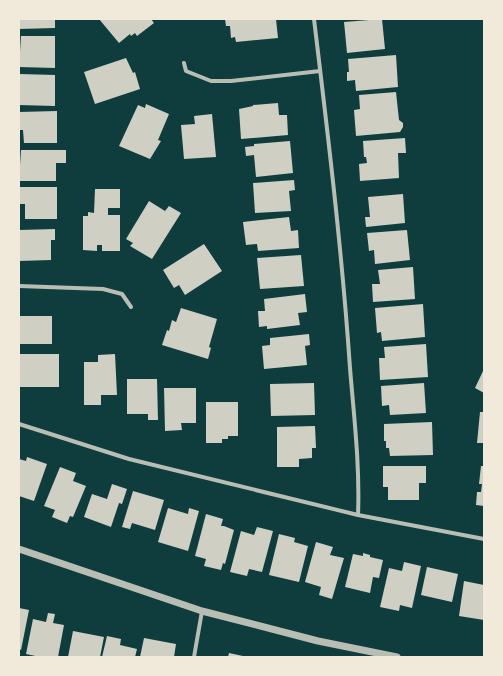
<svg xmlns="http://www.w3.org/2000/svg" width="503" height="676" viewBox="0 0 503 676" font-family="'DM Sans',sans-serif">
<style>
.building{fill:#cfcfc3}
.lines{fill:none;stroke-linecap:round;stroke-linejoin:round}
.minor{stroke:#b8beb3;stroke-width:4}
.tertiary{stroke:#b8beb3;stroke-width:7}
</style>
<rect width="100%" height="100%" fill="#0f3d3e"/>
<path class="building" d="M19 19H55V28L19 29Z
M99 19H151L154 23 137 36 135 33 131 36 130 34 119 43Z
M225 19H276L278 38 236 42 235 37 231 38 230 26H226Z
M382 19 385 49 347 53 344 22Z
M21 36H55V68L19 67Z
M396 55 398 87 356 91 355 80 347 81V72H349L348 59Z
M126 58 133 73 135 72 140 89 95 104 84 72Z
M20 74 55 75V106L19 105Z
M396 92 399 120 403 123V127L400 132 356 136 354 110 360 109 359 95Z
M278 103 279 115H287L288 135 241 139 239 109 253 106V105Z
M146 104 169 114 158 140 161 141 150 159 119 146 138 105 145 108Z
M57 111V143H24L23 130H19V112Z
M212 114 216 157 184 159 181 125 195 124 194 116Z
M405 138 406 153H398L399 178 360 181 359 164 367 163 366 157H364L363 141Z
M290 141 293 173 256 177 254 155 246 156 245 147 254 146V144Z
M21 150H66V163H56V181H19Z
M294 180 295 190 289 191 291 211 255 213 253 183Z
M19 187H57V219H25V204H19Z
M95 189H120V208H108V215H120V251H102V245H97V251L83 250V216H88V212L94 213Z
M403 194 405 223 366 227 365 217H370L368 197Z
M149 201 165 211 169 206 181 213 152 259 130 246 133 243 126 239Z
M289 217 291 231 298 230 299 248 258 251 257 244 246 245 243 222Z
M55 229V240H51V260L19 261V230Z
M407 230 410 260 375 264 374 250 369 251 367 233Z
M204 244 222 271 185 295 179 285 174 288 163 270Z
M301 255 304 286 260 289 257 258Z
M413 267 415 299 373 302 372 284H380L378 270Z
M305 294 307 312 298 313 300 325 267 329V326L259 327 258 311H265L264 299Z
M423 304 425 337 382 341 381 332 377 333 375 308Z
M181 308 217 319 209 347 211 348 208 359 162 345 167 330 169 331 172 320 176 322Z
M19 316H52V344H19Z
M309 334 310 345 305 346 307 365 264 369 262 346 270 345V338Z
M426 344 428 377 380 380 379 358H385L384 347Z
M19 354H59V387H19Z
M115 354 117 395H101V405H84V362H98V355Z
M484 369V393L475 388Z
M127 379H157L158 420H148V414H127Z
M314 383 315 415 271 416 270 384Z
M424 383 426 413 390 415 389 405 382 406 381 386Z
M164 388H196V423H181L182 430 165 431Z
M206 402H238V436H228V439H222V443H206Z
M480 412H484V443H477Z
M432 422 433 455 390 456 389 448H386V441H384V424Z
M315 426 316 448H312V458L299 459V467H277V427Z
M27 457 47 464 34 501 19 496V459L26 461Z
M383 466H426V483H419V500H388V487H383Z
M481 466H484V506L476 505 477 492H481L482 484H479Z
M60 467 76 473 73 481 86 486 73 517 70 516 67 523 52 517 55 510 44 506Z
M112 484 127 489 122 504 119 503 111 527 84 517 92 494 107 499Z
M133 491 164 500 155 530 132 523 130 529 122 527Z
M168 508 188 514 189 508 199 511 188 551 158 542Z
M206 514 223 519 221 526H224L234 530 225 564 223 563 221 570 204 566 206 559 195 556Z
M257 527 273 531 262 572 249 569 247 576 230 572 241 531 254 535Z
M279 534 295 538 294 542 308 546 299 582 269 575Z
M316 542 333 547 330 555 344 558 332 599 319 595 321 587 305 582Z
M363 553 370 555V557L383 560 379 578 373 577 370 593 345 587 353 554 363 556Z
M404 562 421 566 412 608 400 605 399 611 380 607 389 568 402 571Z
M427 567 458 574 452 602 421 595Z
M464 581 484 585V620L459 616Z
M19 608 29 610 21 650 19 649Z
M48 613 55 614 53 623 64 625 58 657H40L26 654 33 619 46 622Z
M73 631 104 637 100 657H68Z
M107 636 121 639 120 645 137 649 135 657H102Z
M144 638 176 644 174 657H140Z
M229 653 243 656V657H228Z"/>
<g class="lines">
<path class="minor" d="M314 19C328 135 342 251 350 368 354 417 360 466 358 515
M184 63 186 71 211 81H231L320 71
M19 286 103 289 122 294 131 307
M19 424 129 459 358 515 484 539
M194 657 202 611"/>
<path class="tertiary" d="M19 549 202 611 318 641 397 657"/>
</g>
<rect width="503" height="676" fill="none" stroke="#f1e9da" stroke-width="40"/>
</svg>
